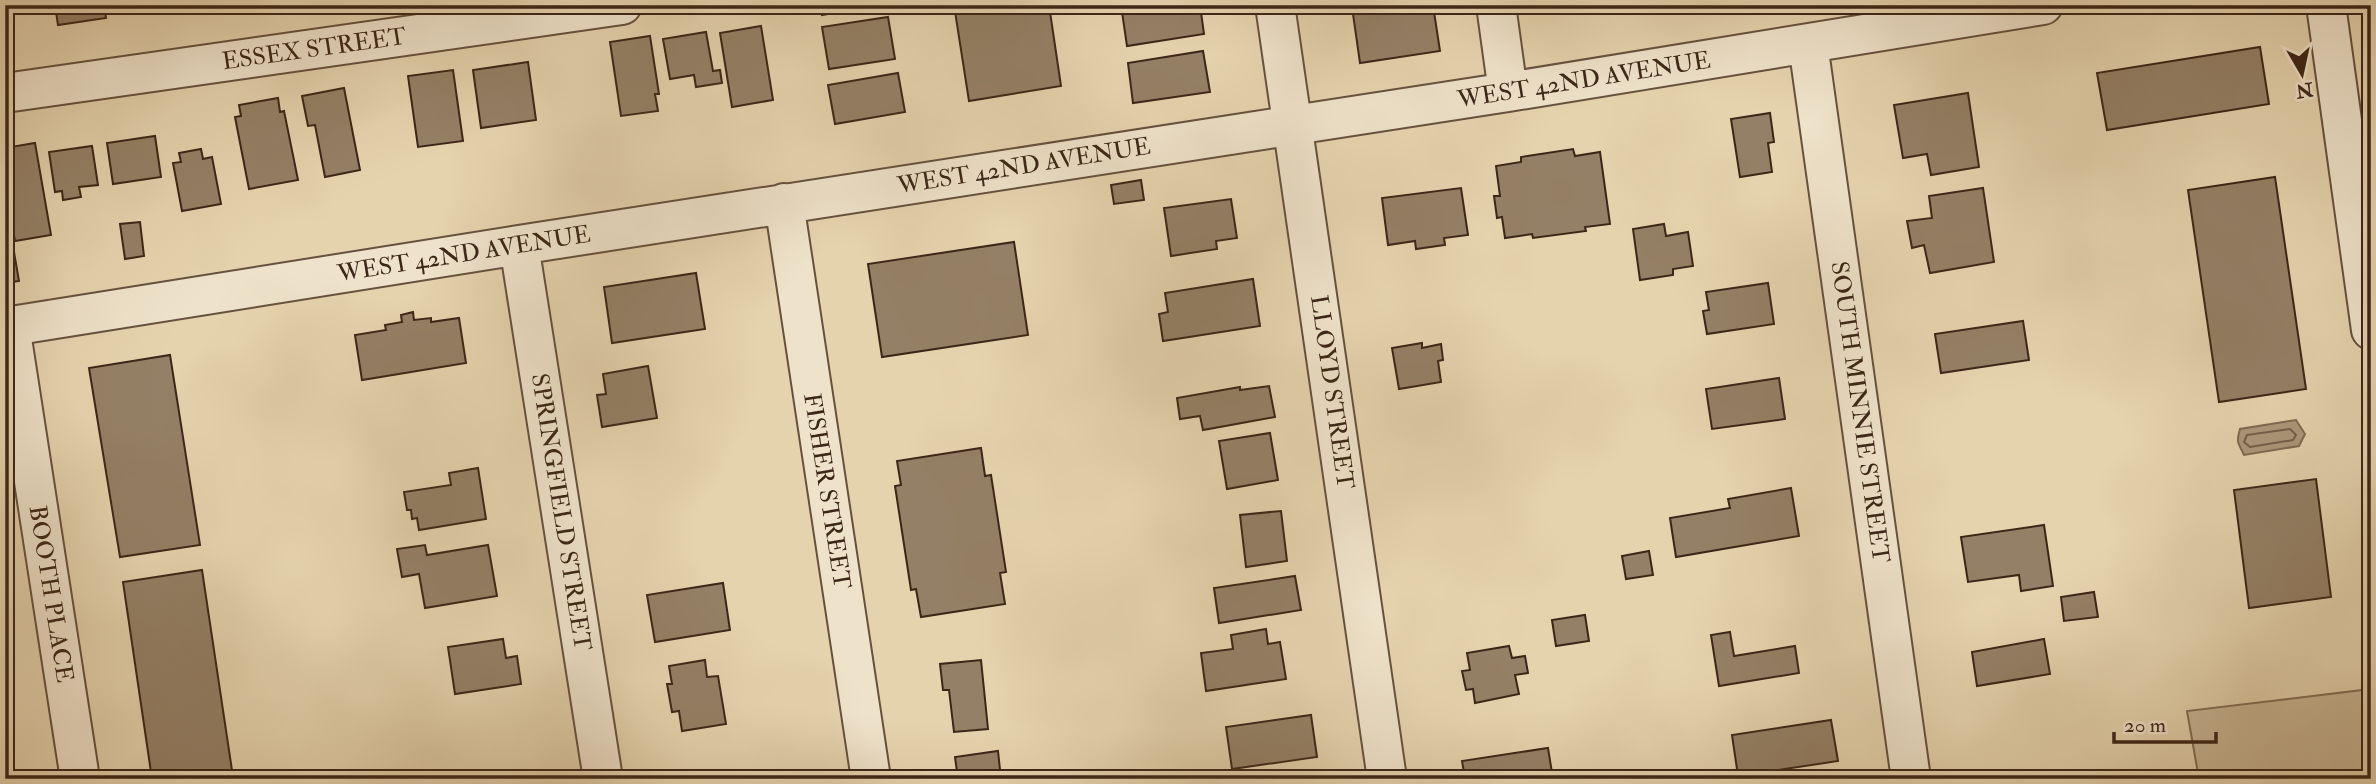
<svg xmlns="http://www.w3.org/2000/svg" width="2376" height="784" viewBox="0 0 2376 784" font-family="'IM FELL Double Pica',serif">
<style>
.green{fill:#c8b694;stroke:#826e56;stroke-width:2}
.water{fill:#ac987b;stroke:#7f6a53;stroke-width:2}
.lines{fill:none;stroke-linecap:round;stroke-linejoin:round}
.shore{stroke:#745f4a;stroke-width:2}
.building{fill:#948066;stroke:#3c2618;stroke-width:2}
.minor-casing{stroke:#66513e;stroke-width:42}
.minor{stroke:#eee2ca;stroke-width:38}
.labels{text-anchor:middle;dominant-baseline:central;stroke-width:6;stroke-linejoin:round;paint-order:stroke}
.street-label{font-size:24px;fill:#3c2618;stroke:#eee2ca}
</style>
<rect width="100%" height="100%" fill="#e5d3ae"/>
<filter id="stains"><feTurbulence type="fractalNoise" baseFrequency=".00286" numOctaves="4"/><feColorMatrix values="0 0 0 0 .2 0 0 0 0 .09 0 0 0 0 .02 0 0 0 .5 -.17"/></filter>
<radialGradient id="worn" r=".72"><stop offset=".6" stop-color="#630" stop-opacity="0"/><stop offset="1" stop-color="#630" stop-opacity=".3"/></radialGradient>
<path class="green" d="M2371 689V779H2199L2187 711Z"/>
<path class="water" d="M2296 420 2305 434 2299 446 2244 455C2238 442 2236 443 2240 429Z"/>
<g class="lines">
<path class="shore" d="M2290 429 2296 435 2293 440 2250 447 2244 442 2247 435Z"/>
</g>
<path class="building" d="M55 5H104L106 18 58 25Z
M820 5H878L822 15Z
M954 5H1049L1061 86 969 101Z
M1121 5H1200L1204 34 1127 46Z
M1407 5H1433L1440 51 1360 63 1353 14Z
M888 17 895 59 829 69 822 27Z
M761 26 773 100 732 107 720 33Z
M706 32 713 71 720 70 722 83 696 87 694 75 670 79 663 39Z
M650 36 659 94H655L658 111 621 116 610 42Z
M2260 47 2269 104 2107 130 2097 73Z
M1203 51 1210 92 1133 103 1128 63Z
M528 62 536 120 481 128 473 70Z
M453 70 463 141 418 147 408 76Z
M898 73 905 112 835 124 828 85Z
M344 88 360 170 325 177 315 125 308 126 302 96Z
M1968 93 1979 167 1931 175 1927 154 1903 158 1894 105Z
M278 98 280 112 284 111 298 180 249 189 235 117 241 116 239 105Z
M1770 113 1774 142 1768 143 1772 172 1740 177 1731 119Z
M155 136 161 177 113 184 107 143Z
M35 143 51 235 15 241 11 219 5 220V148Z
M92 146 98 185 79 187 81 197 63 200 62 191 55 192 49 152Z
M201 149 203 159 212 157 221 204 182 211 173 163 181 162 179 153Z
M1573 149 1575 156 1600 152 1610 224 1585 227 1586 231 1533 238 1532 234 1505 238 1502 217 1497 218 1494 196H1500L1496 166 1521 162V157Z
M2275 177 2306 389 2219 402 2188 190Z
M1141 180 1144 200 1114 204 1111 185Z
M1461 188 1468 235 1444 238 1445 245 1416 249 1415 241 1388 245 1382 198Z
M1983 188 1994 262 1930 273 1924 245 1912 248 1907 221 1932 218 1929 196Z
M1231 199 1237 238 1216 241 1217 249 1171 256 1164 208Z
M140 222 144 256 125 259 120 224Z
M1664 224 1666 236 1688 232 1693 266 1673 269V275L1640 280 1633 229Z
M1014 242 1028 335 882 357 868 264Z
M14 252 19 281 5 283V253Z
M696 273 705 329 612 343 604 287Z
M1253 279 1260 326 1163 341 1159 314 1168 312 1165 293Z
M1768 283 1774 324 1707 334 1703 311 1709 310 1706 292Z
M413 312 414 320 431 318V322L459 318 466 363 362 380 355 335 386 330 385 325 402 322 401 315Z
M2023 321 2029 360 1941 373 1935 334Z
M1422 343V348L1441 344 1443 360 1438 361 1441 382 1399 389 1392 348Z
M170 355 200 545 120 557 89 368Z
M648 366 657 418 602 427 597 395 606 394 603 374Z
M1779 378 1785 419 1712 429 1706 389Z
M1269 386 1275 417 1203 430 1200 416 1180 419 1177 398 1240 387V390Z
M1270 433 1278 480 1227 489 1219 441Z
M981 448 985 476 991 475 1006 572 1000 573 1005 604 921 617 916 589 911 590 895 486 901 485 897 461Z
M478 468 486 519 419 530 417 518 412 519 411 510H407L404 492 451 485 449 473Z
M2316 479 2331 597 2249 608 2234 490Z
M1791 488 1799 536 1676 557 1670 518 1730 508 1728 499Z
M1281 511 1287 561 1246 567 1240 515Z
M2044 525 2053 586 2021 591 2019 575 1968 582 1961 537Z
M425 545 427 555 488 545 497 596 425 608 419 574 402 577 397 549Z
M1649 551 1653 575 1626 579 1622 556Z
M202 570 233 777 218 779H152L123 582Z
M1295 576 1301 610 1219 623 1214 588Z
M723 583 730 630 655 642 647 595Z
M2094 592 2098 617 2064 621 2061 597Z
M1585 615 1589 641 1556 646 1552 620Z
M1266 629 1268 644 1280 642 1286 679 1206 691 1201 653 1233 649 1231 635Z
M1730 632 1734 656 1795 646 1799 673 1719 686 1711 635Z
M503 639 506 658 517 656 521 684 455 694 448 647Z
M2044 639 2050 674 1977 686 1972 652Z
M1509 646 1512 658 1525 656 1528 673 1515 675 1519 694 1475 703 1473 689 1466 690 1462 671 1470 670 1467 653Z
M705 660 707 677 718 676 726 724 682 731 679 711 672 712 667 684H672L669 666Z
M981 660 988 729 954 732 949 690H943L940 664Z
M1311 715 1317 757 1232 769 1226 727Z
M1831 720 1838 761 1738 776 1732 735Z
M1548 748 1553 779H1465L1462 761Z
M998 751 1001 779H958L955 757Z"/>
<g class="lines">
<defs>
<path id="minor" d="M1275 5 1387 779
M1496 5 1508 92
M2326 5 2371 330
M1808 44 1911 779
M5 93 622 5
M784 203 871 779
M519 245 603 779
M10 326 80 779
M5 327 519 245 1508 92 2043 5"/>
</defs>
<use href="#minor" class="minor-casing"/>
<use href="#minor" class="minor"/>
</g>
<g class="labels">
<g class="street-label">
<text transform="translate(314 49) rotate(-8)">ESSEX STREET</text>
<text transform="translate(1584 80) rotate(-9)">WEST 42ND AVENUE</text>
<text transform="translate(1024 166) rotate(-9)">WEST 42ND AVENUE</text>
<text transform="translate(464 254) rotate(-9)">WEST 42ND AVENUE</text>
<text transform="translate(1332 392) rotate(82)">LLOYD STREET</text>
<text transform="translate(1860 412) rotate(82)">SOUTH MINNIE STREET</text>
<text transform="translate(827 491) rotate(81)">FISHER STREET</text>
<text transform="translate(561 512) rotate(81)">SPRINGFIELD STREET</text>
<text transform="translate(51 594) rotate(81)">BOOTH PLACE</text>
</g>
</g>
<rect width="2376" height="784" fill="none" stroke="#e5d3ae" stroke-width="28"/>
<rect x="7" y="7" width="2362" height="770" fill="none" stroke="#3c2618" stroke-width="3.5"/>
<rect x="14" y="14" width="2348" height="756" fill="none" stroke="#3c2618" stroke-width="2"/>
<g transform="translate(2302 74) rotate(171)" stroke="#eee2ca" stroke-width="5" paint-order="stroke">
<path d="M0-5L12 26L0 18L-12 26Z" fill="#3c2618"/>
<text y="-10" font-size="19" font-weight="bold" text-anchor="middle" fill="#3c2618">N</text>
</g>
<path d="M2114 732v10h102v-10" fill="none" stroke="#3c2618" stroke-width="3.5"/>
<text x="2124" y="732" font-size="21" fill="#3c2618" stroke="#eee2ca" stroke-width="5" paint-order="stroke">20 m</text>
<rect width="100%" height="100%" filter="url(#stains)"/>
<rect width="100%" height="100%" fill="url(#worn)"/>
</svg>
